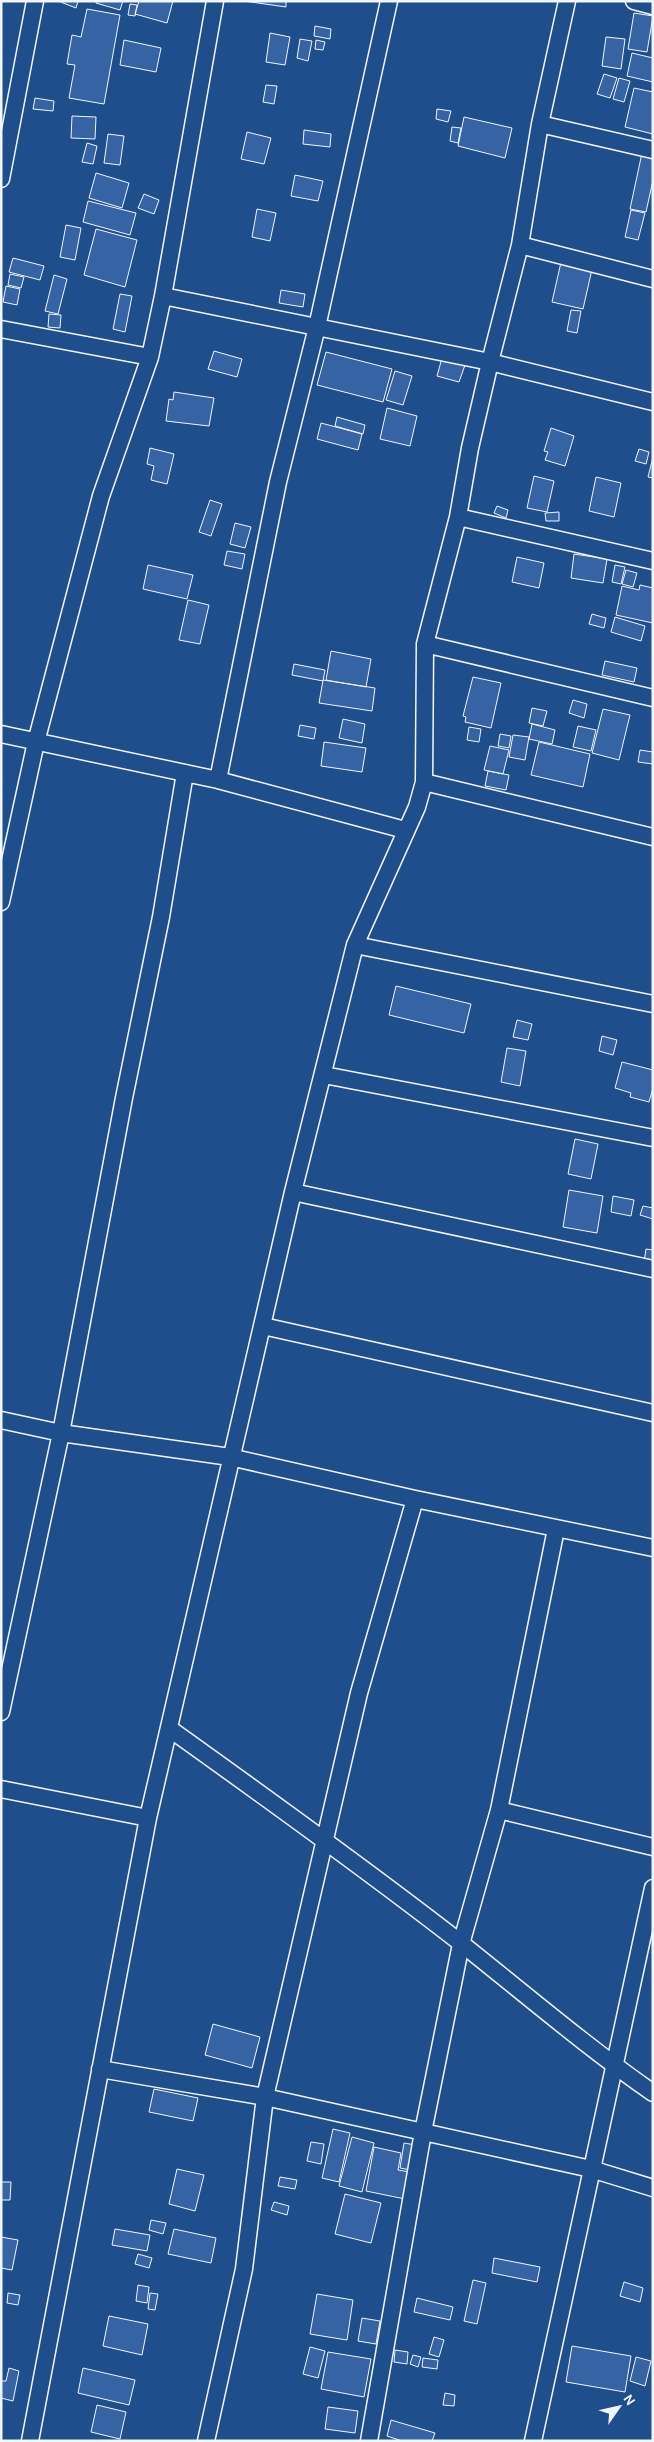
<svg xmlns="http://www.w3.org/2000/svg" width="654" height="2442" viewBox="0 0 654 2442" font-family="Karla,sans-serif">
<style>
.building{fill:#3563a3;stroke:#f2f6ff}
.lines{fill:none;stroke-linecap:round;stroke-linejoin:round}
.minor-casing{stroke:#f2f6ff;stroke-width:19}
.minor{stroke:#1f4e8c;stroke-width:16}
</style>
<rect width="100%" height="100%" fill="#1f4e8c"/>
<path class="building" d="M58 1H78L76 8Z
M96 1H123L120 10 96 3Z
M139 1H173L167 23 135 14Z
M244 1H286V7Z
M130 4 137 5 135 16 128 15Z
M87 9 120 15 104 104 69 98 75 65 67 64 72 35 81 37Z
M634 13 653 16 647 52 628 49Z
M315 26 331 29 330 39 314 36Z
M270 33 290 37 285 65 266 62Z
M606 37 625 39 621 69 602 66Z
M300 39 312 41 308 61 297 58Z
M124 40 161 48 156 72 120 65Z
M316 40 325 42 323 50 315 49Z
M632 53 653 58V82L627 76Z
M604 74 617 78 610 98 597 94Z
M619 78 630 81 624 102 613 99Z
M266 85 277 86 274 104 263 102Z
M634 88 653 92V134L625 127Z
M35 98 54 101 53 111 33 109Z
M437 109 451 111 448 122 436 119Z
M72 116 96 117 95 139 71 138Z
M464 117 512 128 505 158 458 146Z
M452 127 461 128 458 143 450 141Z
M304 130 331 134 330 147 303 144Z
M247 132 271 138 264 164 241 159Z
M108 134 124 136 120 165 104 163Z
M87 143 97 146 93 164 82 162Z
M642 153 653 155V180L646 212 630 209Z
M96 173 129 183 122 208 89 198Z
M295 175 323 181 318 201 291 196Z
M144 194 159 200 154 214 138 208Z
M88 201 136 213 130 235 83 222Z
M257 209 276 213 270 241 252 237Z
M631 210 645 213 638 240 625 237Z
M66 225 81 228 75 260 60 257Z
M96 229 137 240 125 287 84 275Z
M564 249 595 256 583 309 552 302Z
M13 258 44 266 40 280 9 272Z
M10 274 24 277 21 288 8 285Z
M54 275 67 279 58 314 45 311Z
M6 286 20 289 17 305 3 302Z
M281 290 305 294 303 307 279 303Z
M120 294 132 296 125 332 113 329Z
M571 310 581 311 577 333 567 331Z
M49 314 61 315 60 328 48 327Z
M214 351 242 359 237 377 208 369Z
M326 352 392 369 383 402 317 385Z
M442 358 465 365 459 382 437 376Z
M395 371 412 376 403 405 386 400Z
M174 392 214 398 209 426 166 421 169 399 173 400Z
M387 408 417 416 410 446 380 439Z
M337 417 365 425 363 434 335 426Z
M321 423 362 434 358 450 317 439Z
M551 428 574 436 565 466 545 460 548 452 544 451Z
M150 448 174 454 167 484 151 480 154 466 147 464Z
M639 449 649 452 646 464 635 461Z
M653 457V478L648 477Z
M534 476 554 481 547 512 527 508Z
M596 477 621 483 614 517 589 511Z
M210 500 222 504 211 536 199 532Z
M497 506 508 510 506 518 494 513Z
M559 512V521H546L545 513Z
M235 523 251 527 245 548 230 544Z
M227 551 245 554 242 569 224 565Z
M574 554 607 559 603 583 571 578Z
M517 557 544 563 539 588 512 582Z
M148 565 193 575 187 599 143 589Z
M615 565 625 567 621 584 612 582Z
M626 570 637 573 633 587 622 584Z
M640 585 653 588V623L616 615 622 586 639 590Z
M188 600 209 605 200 644 179 640Z
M592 614 606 618 604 628 589 624Z
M615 617 645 626 641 641 611 632Z
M331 651 371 659 366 687 326 680Z
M605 661 637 668 634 682 602 675Z
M294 664 325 670 323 681 292 675Z
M473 677 501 683 491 728 465 722 466 717 463 716Z
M323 680 375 688 372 711 319 703Z
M573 700 587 704 584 718 569 713Z
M532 708 547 711 543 726 529 723Z
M603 709 630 715 619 760 592 753Z
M343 719 365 724 362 743 339 738Z
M532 724 555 730 552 744 529 739Z
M300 725 316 728 314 739 298 736Z
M578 726 596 730 591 751 573 747Z
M469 727 481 729 479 742 467 740Z
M500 734 511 736 509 748 498 746Z
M513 735 529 737 525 760 509 757Z
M324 742 366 748 362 772 321 766Z
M539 742 590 754 583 787 531 775Z
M490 746 509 750 503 774 484 770Z
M640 750 653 752V764L638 762Z
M488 771 509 775 506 790 485 786Z
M396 986 471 1004 464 1033 389 1015Z
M517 1020 532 1024 528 1040 513 1037Z
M602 1036 617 1040 613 1055 599 1051Z
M507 1048 526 1051 520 1086 501 1082Z
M622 1062 653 1070V1088L649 1102 630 1097 631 1093 615 1088Z
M575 1139 598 1144 591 1179 568 1174Z
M569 1190 603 1196 597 1233 563 1227Z
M613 1196 634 1200 631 1216 611 1212Z
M643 1206 653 1208V1219L640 1215Z
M646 1249 653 1250V1263L644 1262Z
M213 2024 260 2037 252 2068 205 2055Z
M154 2089 198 2098 193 2121 149 2112Z
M333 2129 350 2133 339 2182 322 2178Z
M352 2137 374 2143 362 2192 339 2186Z
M311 2142 324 2144 321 2164 307 2161Z
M404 2143 421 2146 416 2171 400 2168Z
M374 2147 401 2153 398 2170 410 2172 405 2199 366 2191Z
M177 2169 204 2175 195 2211 169 2204Z
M280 2177 297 2180 295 2189 278 2186Z
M1 2182H11L10 2200H1Z
M345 2194 381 2203 371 2243 335 2234Z
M274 2202 289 2206 287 2215 271 2210Z
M151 2220 166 2223 163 2234 149 2230Z
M115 2229 150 2235 147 2251 112 2245Z
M174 2229 216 2238 211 2263 168 2254Z
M1 2237 18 2240 12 2270 1 2268Z
M138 2254 152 2258 149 2268 135 2264Z
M494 2258 540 2267 537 2282 492 2273Z
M473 2280 486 2283 477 2324 464 2321Z
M624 2282 643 2288 640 2302 620 2296Z
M138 2285 149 2287 147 2303 136 2301Z
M8 2293 20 2295 18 2305 7 2303Z
M150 2293 158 2294 155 2310 148 2309Z
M317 2294 353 2300 347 2340 310 2334Z
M417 2298 453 2307 450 2320 414 2312Z
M109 2316 148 2324 142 2355 103 2346Z
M362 2318 380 2321 376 2344 358 2341Z
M434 2337 444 2340 439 2357 429 2354Z
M572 2346 631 2356 625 2392 566 2382Z
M310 2347 325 2351 318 2378 303 2374Z
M395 2350 408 2352 407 2364 394 2362Z
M328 2352 371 2359 364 2397 321 2389Z
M413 2355 421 2357 418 2367 410 2364Z
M636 2357 651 2361 645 2386 630 2381Z
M423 2358 438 2360 437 2369 422 2367Z
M9 2368 19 2371 13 2401 1 2398V2381H6Z
M83 2368 135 2380 129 2405 78 2393Z
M445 2393 455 2395 454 2406 443 2405Z
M97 2405 126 2412 120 2439 91 2432Z
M328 2407 358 2411 355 2433 325 2429Z
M391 2420 435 2433 432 2441H402L387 2436Z"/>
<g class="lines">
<defs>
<path id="minor" d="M634 1 653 6
M540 124 653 150
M1 179 35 1
M520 245 653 279
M163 296 490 362 653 402
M1 329 150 357
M458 517 653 561
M425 644 653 698
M1 734 218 780 405 830
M218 780 278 482 317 327 389 1
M424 782 653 837
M1 902 36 742 101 496 150 357 163 296 215 1
M355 945 653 1004
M324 1075 653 1138
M293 1192 653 1269
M263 1326 653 1413
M1 1420 61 1433 230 1457 415 1499 653 1548
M1 1712 61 1433 124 1098 161 917 185 773
M170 1729C268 1799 367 1870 462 1944 525 1994 587 2047 653 2093
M1 1789 148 1818
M499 1810 653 1847
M100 2069 265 2097 591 2169 653 2188
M30 2441 148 1818 293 1192 355 945 417 807 424 782 425 644 458 517 470 448 490 362 520 245 540 124 567 1
M206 2441 244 2269 265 2097 359 1693 415 1499
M369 2441 423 2132 461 1944 499 1810 556 1529
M533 2441 653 1888"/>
</defs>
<use href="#minor" class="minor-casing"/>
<use href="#minor" class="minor"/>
</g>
<rect width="654" height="2442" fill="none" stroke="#f2f6ff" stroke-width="5"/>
<g transform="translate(619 2407) rotate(56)" stroke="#1f4e8c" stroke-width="4" paint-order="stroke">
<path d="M0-4L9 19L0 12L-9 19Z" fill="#f2f6ff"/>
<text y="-8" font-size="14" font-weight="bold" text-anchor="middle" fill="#f2f6ff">N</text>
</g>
</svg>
